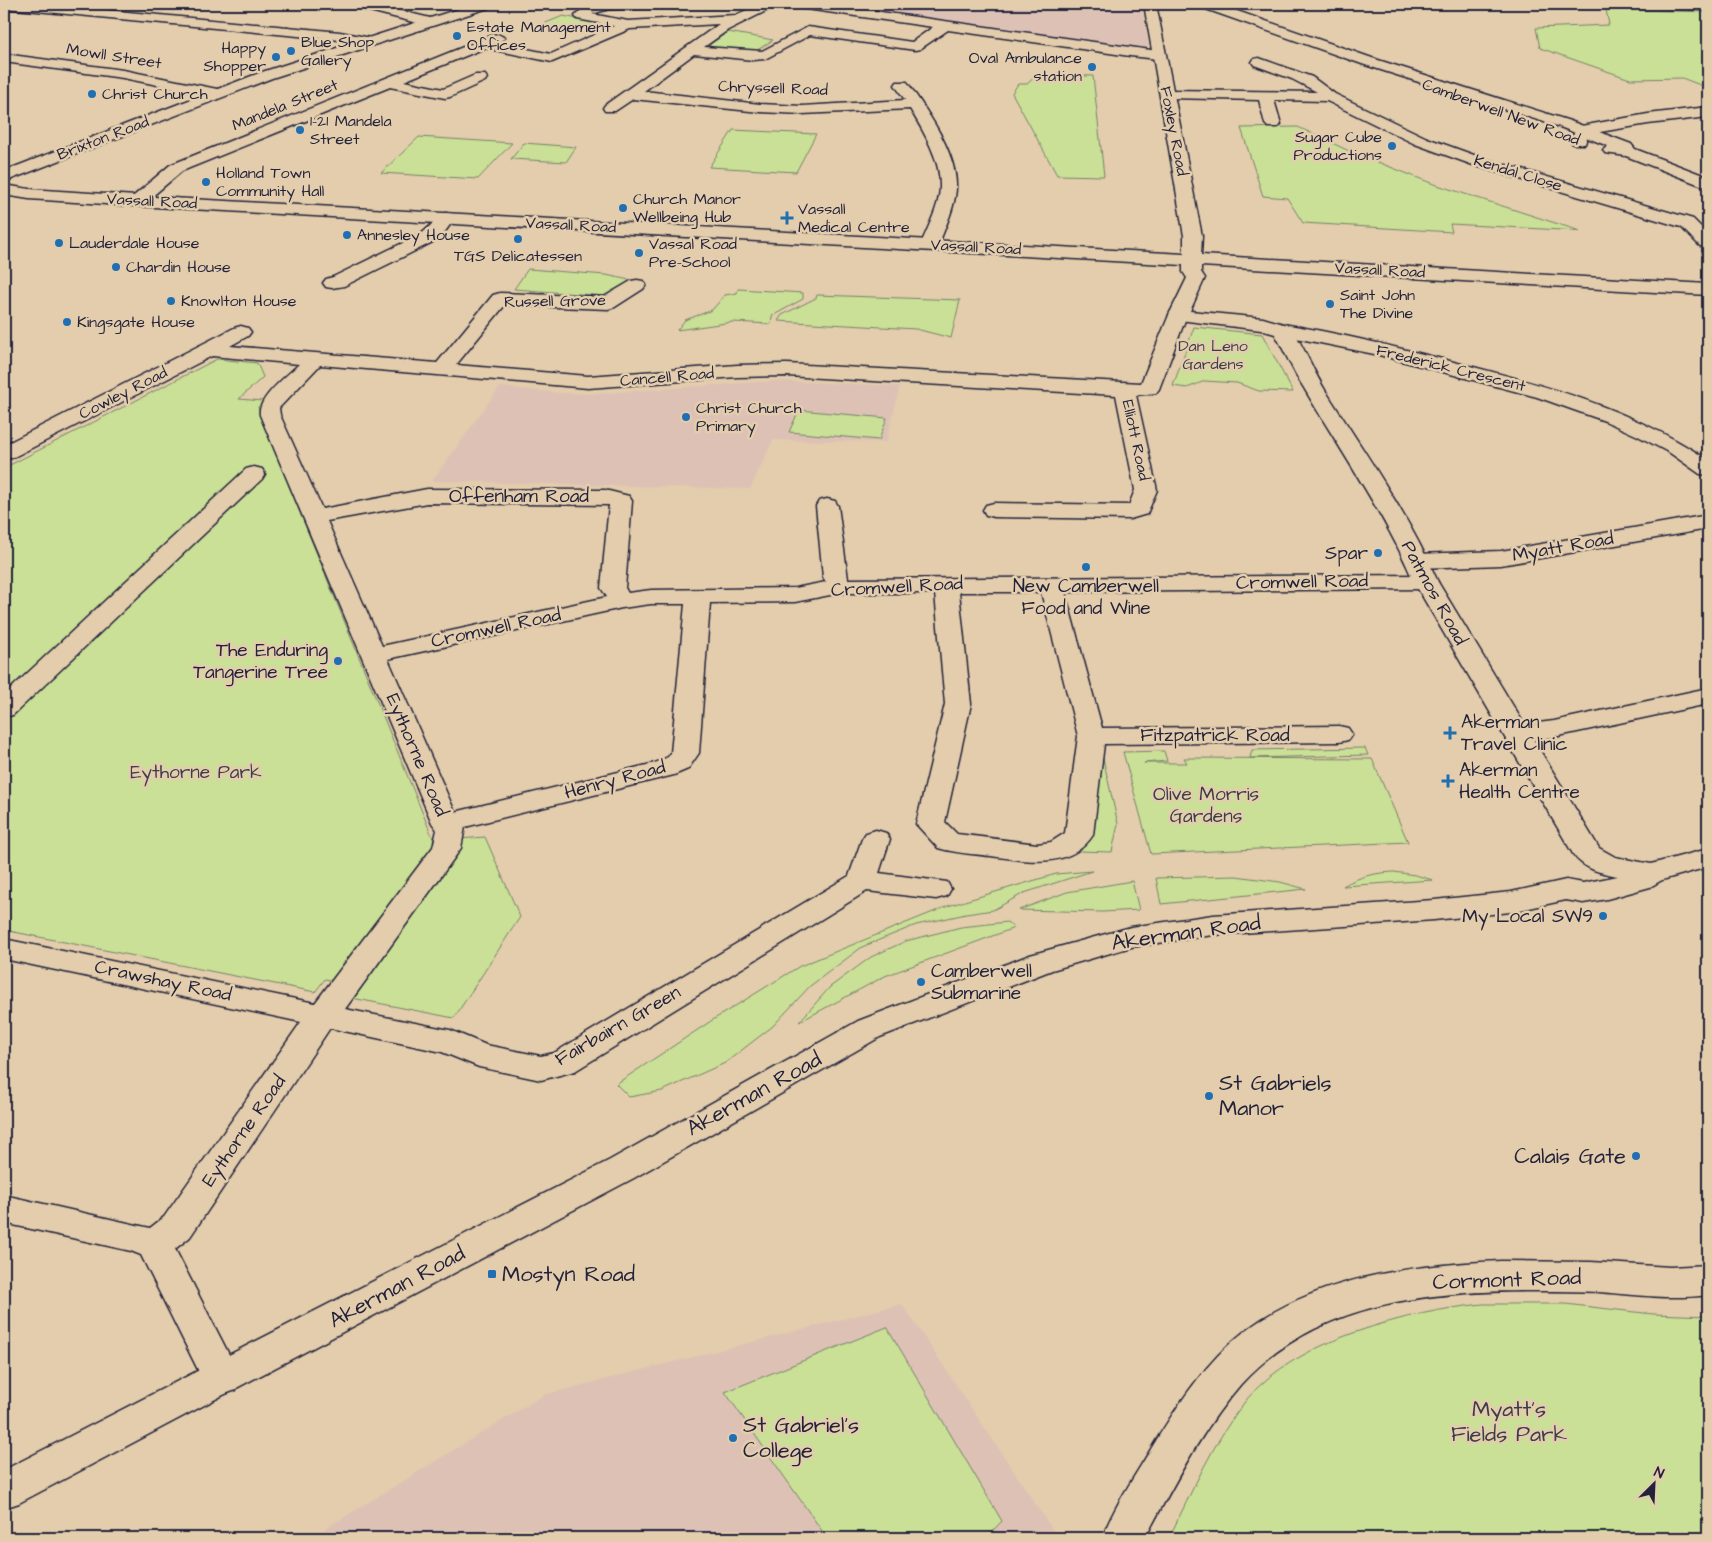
<svg xmlns="http://www.w3.org/2000/svg" width="1712" height="1542" viewBox="0 0 1712 1542" font-family="'Architects Daughter',sans-serif">
<style>
.built{fill:#ddc1b5}
.green{fill:#c9e096;stroke:#768168}
.lines{fill:none;stroke-linecap:round;stroke-linejoin:round}
.street-casing{stroke:#22223b;stroke-width:3}
.secondary-casing{stroke:#22223b;stroke-width:3}
.highway-casing{stroke:#22223b;stroke-width:3}
.street{fill:#e3cdac;fill-rule:evenodd}
.secondary{fill:#e3cdac;fill-rule:evenodd}
.highway{fill:#e3cdac;fill-rule:evenodd}
.poi-dot{fill:#1f6fb2;stroke:#e3cdac;stroke-width:2}
.labels{text-anchor:middle;dominant-baseline:central;stroke-width:5;stroke-linejoin:round;paint-order:stroke}
.far-poi-label{font-size:16px;fill:#22223b;stroke:#e3cdac;text-anchor:start}
.far-street-label{font-size:16px;fill:#22223b;stroke:#e3cdac}
.far-park-label{font-size:16px;fill:#3b3e49;stroke:#e3cdac}
.street-label{font-size:19px;fill:#22223b;stroke:#e3cdac}
.poi-label{font-size:19px;fill:#22223b;stroke:#e3cdac;text-anchor:end}
.park-label{font-size:19px;fill:#3b3e49;stroke:#e3cdac}
.near-street-label{font-size:22px;fill:#22223b;stroke:#e3cdac}
.near-poi-label{font-size:22px;fill:#22223b;stroke:#e3cdac;text-anchor:start}
.near-park-label{font-size:22px;fill:#3b3e49;stroke:#e3cdac}
</style>
<rect width="100%" height="100%" fill="#e3cdac"/>
<filter id="ink" filterUnits="userSpaceOnUse"><feTurbulence type="fractalNoise" baseFrequency=".02" numOctaves="2"/><feDisplacementMap in="SourceGraphic" scale="10" xChannelSelector="R" yChannelSelector="G"/><feConvolveMatrix kernelMatrix="1 2 1 2 8 2 1 2 1" color-interpolation-filters="sRGB"/></filter>
<g filter="url(#ink)">
<path class="built" d="M824 4H1141L1149 46 1145 50 1118 48Z
M775 381 900 386 886 442 773 440 750 489 432 481 500 387 561 393 590 394Z
M902 1304 1058 1538H310L544 1395Z"/>
<path class="green" d="M1564 4H1708V11Z
M1606 9 1708 12V88L1682 78 1630 79 1540 48 1536 28 1609 25Z
M563 16 599 23 577 32 541 25Z
M728 32 773 40 756 51 714 48 709 45Z
M1037 75 1093 76 1104 176 1057 175 1012 93 1018 84H1027Z
M1298 127 1347 150 1431 183 1580 231 1450 224 1452 232 1303 223 1287 198 1263 196 1241 128Z
M733 130 816 134 796 172 709 167Z
M419 137 512 143 478 179 381 173Z
M524 143 576 147 566 162 511 159Z
M528 269 606 275 634 281 607 296 514 289Z
M738 289 803 293V299L772 316 771 324 733 322 677 330 685 320 712 310 725 295 737 293Z
M817 295 960 300 951 338 916 329 778 321 782 315 816 298Z
M1194 327 1262 334 1293 392 1259 391 1237 383 1205 381 1187 388 1173 386Z
M217 359 257 363 263 377 239 399 263 401 258 407 259 412 434 841 485 837 520 917 454 1018 352 998 359 986 325 979 315 992 4 930V468Z
M799 410 887 418 879 440 789 432Z
M1365 748 1368 755 1250 758 1252 750Z
M1164 751 1167 761 1144 763H1187L1184 758 1372 759 1408 842 1151 854 1123 752Z
M1102 754 1118 824 1112 852 1080 851 1092 838Z
M1092 871 1024 893 993 910 966 914 916 925 862 947 810 986 773 1026 725 1063 662 1091 629 1097 616 1084 711 1021 800 966 948 906 1056 874Z
M1394 872 1415 875 1433 880 1343 886C1360 876 1375 873 1394 872Z
M1236 876 1280 882 1306 889 1161 904 1156 878Z
M1132 881 1139 910 1102 912 1019 910 1067 892Z
M1007 922 1014 928 885 976 799 1022 830 987 871 957 906 941 961 927Z
M1483 1304H1565L1653 1314 1708 1316V1538H1169C1192 1491 1214 1440 1247 1399 1295 1340 1411 1311 1483 1304Z
M887 1327 1002 1521 986 1538H827L725 1392Z"/>
<g class="lines">
<defs>
<path id="street" d="M4 4H43L340 32 371 38 373 41 366 45 340 40 4 8Z
M353 4H373L434 19 436 22 429 26 354 7Z
M595 4H646L645 7 640 8 609 9 592 14 628 21 736 15 759 4H775L774 7 728 30 704 47 762 51 808 27 912 42 933 27 799 8 793 4H824L1158 51 1165 55 1158 59 1130 56 948 30 920 49 915 50 810 35 765 59 753 60 694 54 644 91 760 104 802 106 905 100 895 85 897 82H907C926 110 958 153 956 189 955 207 945 227 939 244L936 248 930 249 924 248 921 244C928 227 939 207 940 188 941 160 924 132 910 109L802 114 760 112 633 99 615 111H605L603 108 605 105 719 24 630 29 552 62 485 48 404 81 443 89 475 75H485L487 78 485 81 450 97 445 98 390 87 182 171 142 205H130L128 201 170 165 493 35 498 34 505 38 498 43 551 54 614 26 577 19 575 16 582 9Z
M4 54 123 70 217 89 222 90 224 93 222 96 217 97 123 78 4 62Z
M1259 58 1312 77 1335 94 1427 138 1485 159 1693 219 1708 234V247L1700 246 1681 227 1473 165 1415 144 1327 101 1274 100 1281 124 1278 127H1268L1265 124 1259 100 1168 98 1163 97 1161 94 1163 91 1168 90 1317 92 1292 79 1254 65 1252 62 1254 59Z
M446 213 452 214 455 218 441 237 431 243 344 286 332 288 326 287 323 283 326 279 333 277 419 235C430 229 437 215 446 213Z
M637 280 643 281 646 285 643 289 615 307 608 309 505 305 456 365 588 376 737 365 787 364 1141 383 1169 315 1171 311 1178 309 1185 311 1187 315 1159 389 1156 393 1136 395 1157 490 1147 514 1130 519 994 517 986 515 983 510 986 505 994 503 1129 505 1135 490 1116 395 787 376 737 377 588 388 320 365 279 408 280 415 322 509 427 489 605 490 629 496 632 501 625 588 628 593 651 590 795 588 826 582 823 577 816 506 819 501 827 499 835 501 838 506 848 579 1426 575 1434 577 1438 582 1434 587 1426 589 1065 592 1102 728 1339 726 1348 728 1352 734 1348 740 1339 742 1104 744 1093 835C1070 870 1027 861 991 856 973 854 955 853 938 848L916 824 945 704 935 593H840L795 602 710 603 699 753 688 769 674 775 465 827 461 848 457 854 345 1009 450 1030 486 1045 541 1056 554 1053 849 876 862 839 866 833 876 830 886 833 890 839 879 873 947 882 951 889 947 896 936 899 867 891 575 1071 541 1080 479 1067 442 1052 330 1028 190 1237 175 1249 241 1378 236 1390 222 1395 208 1390 141 1255 131 1251 4 1223V1195L150 1228 164 1217 301 1022 4 959V939L315 1003 433 847 437 830 432 823 260 415C257 398 287 376 299 364L212 356 12 458 4 459V445L234 328 241 326 248 328 251 332 248 336 230 346 437 363 493 295 500 293 604 297 631 281ZM427 503 609 505 601 588 607 597 382 646 327 521ZM959 592H1041L1078 736 1065 833 1051 842 1037 844 957 834 945 822 971 704ZM651 604H685L671 753 668 757 655 763 455 812 388 659 622 608Z
M1283 324C1338 333 1392 346 1446 360 1538 383 1628 407 1708 460V475L1700 474 1670 453 1638 436 1605 421 1537 397 1379 355 1276 334 1273 330 1276 326Z
M254 467 262 469 265 474 262 479 13 715 4 717V695L246 469Z
M1708 515V529L1501 565 1417 568 1409 566 1405 561 1409 556 1417 554 1501 551Z
M1708 688V704L1554 737 1516 741 1507 739 1503 733 1507 727 1554 721Z
M1501 1261 1591 1262 1670 1267 1708 1265V1295C1672 1300 1635 1295 1599 1292 1580 1291 1561 1291 1542 1291 1435 1290 1317 1300 1241 1384 1201 1430 1174 1485 1145 1538H1102C1114 1507 1134 1477 1151 1449 1177 1406 1206 1361 1245 1331 1318 1276 1413 1265 1501 1261Z"/>
<path id="secondary" d="M1144 4H1156L1202 236 1201 255 1708 284V295L1201 266V272L1205 278 1190 311 1263 318 1290 326C1304 346 1312 369 1325 390 1364 452 1408 514 1438 582L1599 848 1615 857 1651 864 1708 849V867L1662 880 1650 887 1607 899 1583 903 1566 900 1511 912 1434 920 1213 935 1131 947 1052 970 880 1037 634 1178 19 1503 4 1508V1470L610 1160 858 1021 1030 955 1131 927 1213 915 1434 900 1511 892 1566 880 1583 883 1618 876C1601 873 1583 869 1573 854L1414 582C1385 514 1341 452 1304 388 1293 371 1285 352 1275 334L1261 330 1171 319 1169 315 1187 278 1183 272V265L136 206 29 199 4 195V185L29 189 136 196 1184 254V236Z
M1708 107V117L1648 124 1588 134 1585 144H1573L1571 141 1576 128 1581 126 1648 114Z"/>
<path id="highway" d="M474 4H492L491 7 272 78 4 182V171L262 72Z
M1199 4H1217L1372 58 1570 121 1631 144 1635 149 1708 177V188L1626 156 1605 153 1603 150 1608 146 1560 127 1362 64 1200 7Z"/>
</defs>
<use href="#street" class="street-casing"/>
<use href="#secondary" class="secondary-casing"/>
<use href="#highway" class="highway-casing"/>
<use href="#street" class="street"/>
<use href="#secondary" class="secondary"/>
<use href="#highway" class="highway"/>
</g>
</g>
<g class="poi-dot">
<circle cx="457" cy="36" r="5"/>
<circle cx="291" cy="51" r="5"/>
<circle cx="276" cy="57" r="5"/>
<circle cx="1092" cy="67" r="5"/>
<circle cx="92" cy="94" r="5"/>
<circle cx="300" cy="130" r="5"/>
<circle cx="1392" cy="146" r="5"/>
<circle cx="206" cy="182" r="5"/>
<circle cx="623" cy="208" r="5"/>
<path d="M784.5 210.5h5v5h5v5h-5v5h-5v-5h-5v-5h5z"/>
<circle cx="347" cy="235" r="5"/>
<circle cx="518" cy="239" r="5"/>
<circle cx="59" cy="243" r="5"/>
<circle cx="639" cy="253" r="5"/>
<circle cx="116" cy="267" r="5"/>
<circle cx="171" cy="301" r="5"/>
<circle cx="1330" cy="304" r="5"/>
<circle cx="67" cy="322" r="5"/>
<circle cx="686" cy="417" r="5"/>
<circle cx="1378" cy="553" r="5"/>
<circle cx="1086" cy="567" r="5"/>
<circle cx="338" cy="661" r="5"/>
<path d="M1447.5 725.5h5v5h5v5h-5v5h-5v-5h-5v-5h5z"/>
<path d="M1445.5 773.5h5v5h5v5h-5v5h-5v-5h-5v-5h5z"/>
<circle cx="1603" cy="916" r="5"/>
<circle cx="921" cy="982" r="5"/>
<circle cx="1209" cy="1096" r="5"/>
<circle cx="1636" cy="1156" r="5"/>
<rect x="487" y="1269" width="10" height="10" rx="2.5"/>
<circle cx="733" cy="1438" r="5"/>
</g>
<g class="labels">
<g class="far-poi-label">
<text x="467" y="27">Estate Management<tspan x="467" dy="18">Offices</tspan></text>
<text x="301" y="42">Blue Shop<tspan x="301" dy="18">Gallery</tspan></text>
<text x="266" y="48" text-anchor="end">Happy<tspan x="266" dy="18">Shopper</tspan></text>
<text x="1082" y="58" text-anchor="end">Oval Ambulance<tspan x="1082" dy="18">station</tspan></text>
<text x="102" y="94">Christ Church</text>
<text x="310" y="121">1-21 Mandela<tspan x="310" dy="18">Street</tspan></text>
<text x="1382" y="137" text-anchor="end">Sugar Cube<tspan x="1382" dy="18">Productions</tspan></text>
<text x="216" y="173">Holland Town<tspan x="216" dy="18">Community Hall</tspan></text>
<text x="633" y="199">Church Manor<tspan x="633" dy="18">Wellbeing Hub</tspan></text>
<text x="798" y="209">Vassall<tspan x="798" dy="18">Medical Centre</tspan></text>
<text x="357" y="235">Annesley House</text>
<text x="69" y="243">Lauderdale House</text>
<text x="649" y="244">Vassal Road<tspan x="649" dy="18">Pre-School</tspan></text>
<text x="518" y="256" text-anchor="middle">TGS Delicatessen</text>
<text x="126" y="267">Chardin House</text>
<text x="1340" y="295">Saint John<tspan x="1340" dy="18">The Divine</tspan></text>
<text x="181" y="301">Knowlton House</text>
<text x="77" y="322">Kingsgate House</text>
<text x="696" y="408">Christ Church<tspan x="696" dy="18">Primary</tspan></text>
</g>
<g class="far-street-label">
<text transform="translate(114 56) rotate(9)">Mowll Street</text>
<text transform="translate(773 88) rotate(2)">Chryssell Road</text>
<text transform="translate(285 105) rotate(-22)">Mandela Street</text>
<text transform="translate(1501 112) rotate(20)">Camberwell New Road</text>
<text transform="translate(1174 131) rotate(79)">Foxley Road</text>
<text transform="translate(103 138) rotate(-21)">Brixton Road</text>
<text transform="translate(1518 173) rotate(17)">Kendal Close</text>
<text transform="translate(152 201) rotate(3)">Vassall Road</text>
<text transform="translate(571 225) rotate(3)">Vassall Road</text>
<text transform="translate(976 247) rotate(3)">Vassall Road</text>
<text transform="translate(1380 270) rotate(3)">Vassall Road</text>
<text transform="translate(555 301) rotate(-1)">Russell Grove</text>
<text transform="translate(1451 368) rotate(14)">Frederick Crescent</text>
<text transform="translate(667 377) rotate(-5)">Cancell Road</text>
<text transform="translate(123 393) rotate(-27)">Cowley Road</text>
<text transform="translate(1136 440) rotate(78)">Elliott Road</text>
</g>
<g class="far-park-label">
<text x="1213" y="346">Dan Leno<tspan x="1213" dy="18">Gardens</tspan></text>
</g>
<g class="street-label">
<text x="519" y="496">Offenham Road</text>
<text transform="translate(1563 547) rotate(-10)">Myatt Road</text>
<text transform="translate(1302 582) rotate(-1)">Cromwell Road</text>
<text transform="translate(897 587) rotate(-3)">Cromwell Road</text>
<text transform="translate(1434 593) rotate(61)">Patmos Road</text>
<text transform="translate(496 628) rotate(-12)">Cromwell Road</text>
<text x="1215" y="735">Fitzpatrick Road</text>
<text transform="translate(417 755) rotate(67)">Eythorne Road</text>
<text transform="translate(615 780) rotate(-15)">Henry Road</text>
<text transform="translate(163 981) rotate(12)">Crawshay Road</text>
<text transform="translate(618 1026) rotate(-30)">Fairbairn Green</text>
<text transform="translate(244 1131) rotate(-55)">Eythorne Road</text>
</g>
<g class="poi-label">
<text x="1368" y="553">Spar</text>
<text x="1086" y="586" text-anchor="middle">New Camberwell<tspan x="1086" dy="22">Food and Wine</tspan></text>
<text x="328" y="650">The Enduring<tspan x="328" dy="22">Tangerine Tree</tspan></text>
<text x="1461" y="722" text-anchor="start">Akerman<tspan x="1461" dy="22">Travel Clinic</tspan></text>
<text x="1459" y="770" text-anchor="start">Akerman<tspan x="1459" dy="22">Health Centre</tspan></text>
<text x="1593" y="916">My Local SW9</text>
<text x="931" y="971" text-anchor="start">Camberwell<tspan x="931" dy="22">Submarine</tspan></text>
</g>
<g class="park-label">
<text x="196" y="772">Eythorne Park</text>
<text x="1206" y="794">Olive Morris<tspan x="1206" dy="22">Gardens</tspan></text>
</g>
<g class="near-street-label">
<text transform="translate(1186 933) rotate(-8)">Akerman Road</text>
<text transform="translate(754 1094) rotate(-29)">Akerman Road</text>
<text transform="translate(1507 1280) rotate(-2)">Cormont Road</text>
<text transform="translate(397 1287) rotate(-28)">Akerman Road</text>
</g>
<g class="near-poi-label">
<text x="1219" y="1083">St Gabriels<tspan x="1219" dy="25">Manor</tspan></text>
<text x="1626" y="1156" text-anchor="end">Calais Gate</text>
<text x="502" y="1274">Mostyn Road</text>
<text x="743" y="1425">St Gabriel's<tspan x="743" dy="25">College</tspan></text>
</g>
<g class="near-park-label">
<text x="1509" y="1409">Myatt's<tspan x="1509" dy="25">Fields Park</tspan></text>
</g>
</g>
<rect width="1712" height="1542" fill="none" stroke="#e3cdac" stroke-width="20"/>
<rect x="10" y="10" width="1692" height="1522" fill="none" stroke="#22223b" stroke-width="2" filter="url(#ink)"/>
<g transform="translate(1654 1484) rotate(24)" stroke="#e3cdac" stroke-width="4" paint-order="stroke">
<path d="M0-4L9 19L0 12L-9 19Z" fill="#22223b"/>
<text y="-8" font-size="14" font-weight="bold" text-anchor="middle" fill="#22223b">N</text>
</g>
</svg>
